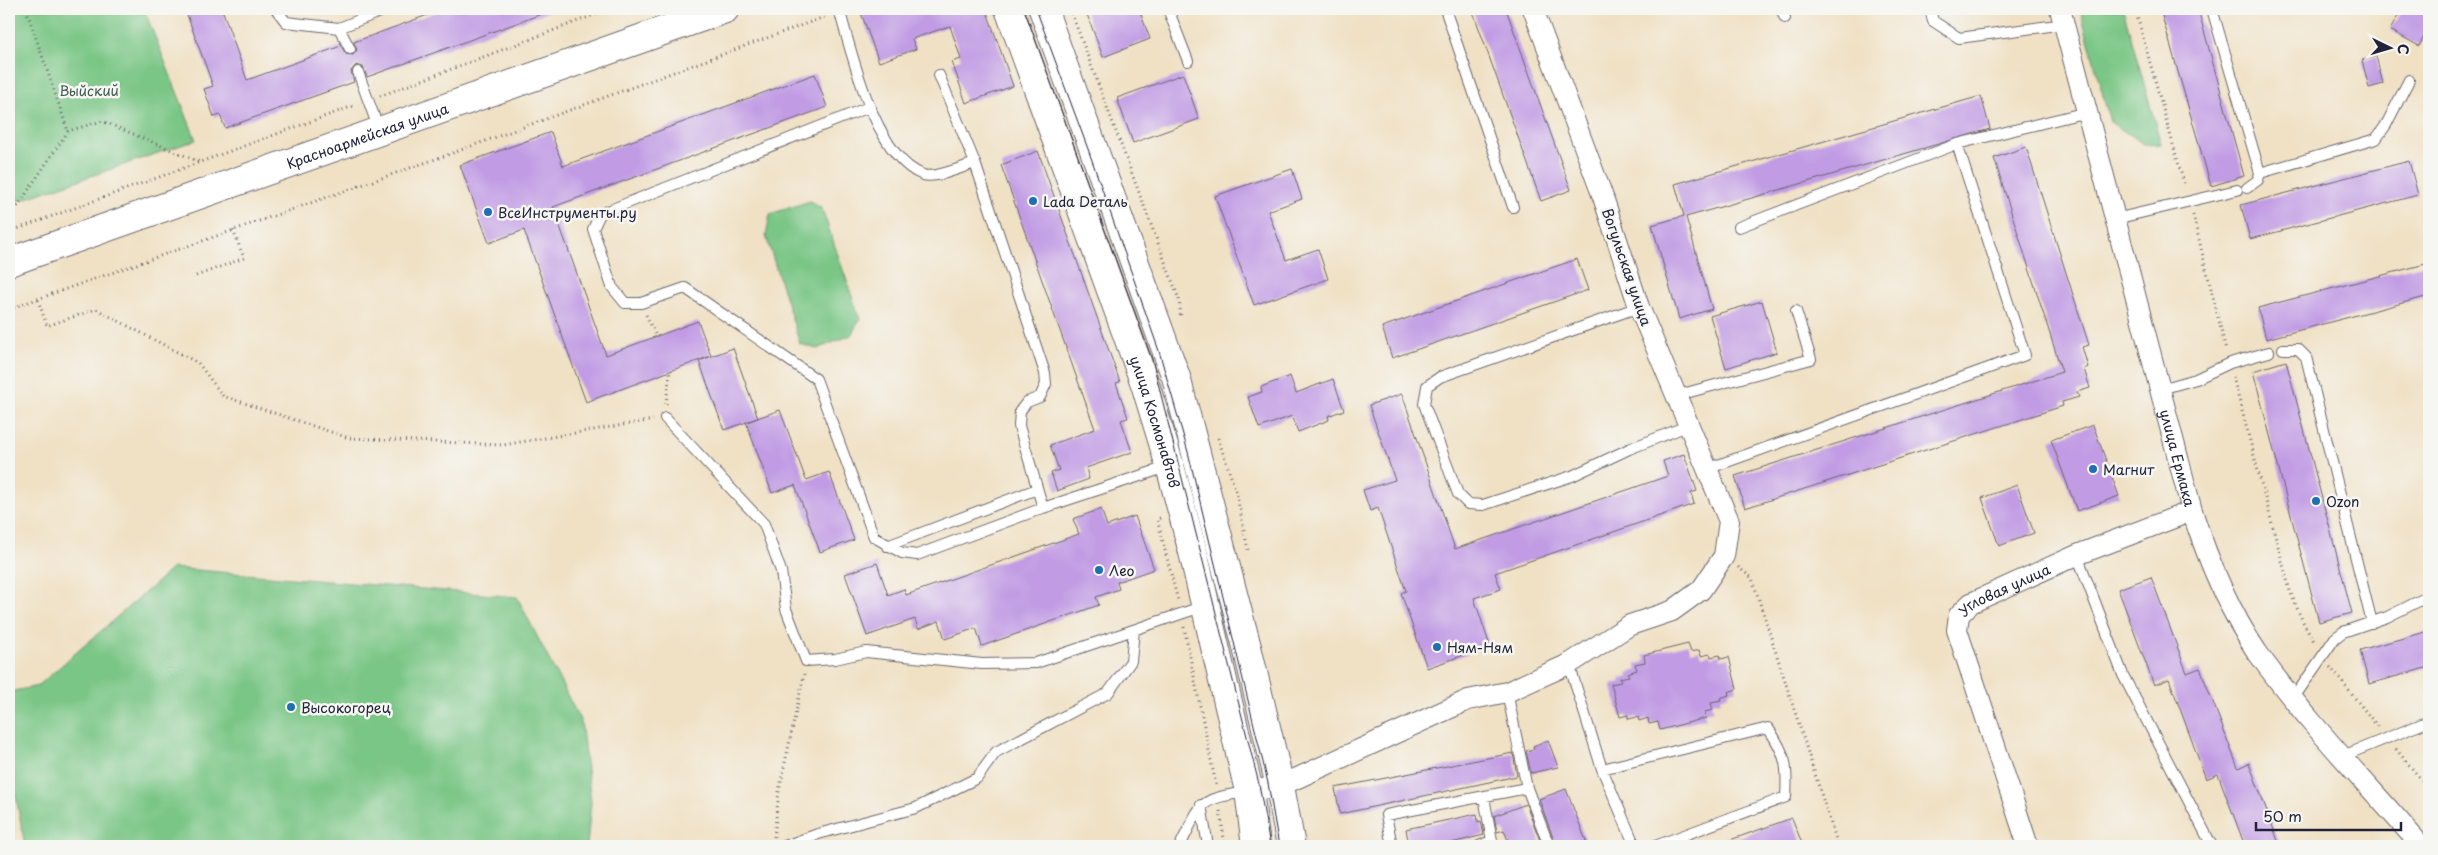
<svg xmlns="http://www.w3.org/2000/svg" width="2438" height="855" viewBox="0 0 2438 855" font-family="'Playpen Sans',sans-serif">
<style>
.green{fill:#7ac686;stroke:#4e7460}
.building{fill:#c19be4}
.lines{fill:none;stroke-linecap:round;stroke-linejoin:round}
.lane-casing{stroke:#6a656b;stroke-width:12}
.street-casing{stroke:#6a656b;stroke-width:22}
.secondary-casing{stroke:#6a656b;stroke-width:30}
.path{stroke:#6a656b;stroke-width:3;stroke-dasharray:1 4;stroke-linecap:butt}
.lane{stroke:#fff;stroke-width:10}
.street{stroke:#fff;stroke-width:20}
.secondary{stroke:#fff;stroke-width:28}
.tram{stroke:#22223b;stroke-width:1}
.poi-dot{fill:#1f6fb2;stroke:#f6f6f2;stroke-width:2}
.labels{text-anchor:middle;dominant-baseline:central;stroke-width:5;stroke-linejoin:round;paint-order:stroke}
.park-label{font-size:14px;fill:#415b55;stroke:#f6f6f2}
.street-label{font-size:14px;fill:#22223b;stroke:#f6f6f2}
.poi-label{font-size:14px;fill:#22223b;stroke:#f6f6f2;text-anchor:start}
</style>
<rect width="100%" height="100%" fill="#f6f6f2"/>
<filter id="ink" filterUnits="userSpaceOnUse"><feTurbulence type="fractalNoise" baseFrequency=".02" numOctaves="2"/><feDisplacementMap in="SourceGraphic" scale="10" xChannelSelector="R" yChannelSelector="G"/><feConvolveMatrix kernelMatrix="1 2 1 2 8 2 1 2 1" color-interpolation-filters="sRGB"/></filter>
<filter id="wash" filterUnits="userSpaceOnUse"><feTurbulence type="fractalNoise" baseFrequency=".0096" numOctaves="4" result="noise"/><feDisplacementMap in="SourceGraphic" scale="20" xChannelSelector="R" yChannelSelector="G"/><feGaussianBlur stdDeviation="1.12" result="paint"/><feColorMatrix in="noise" values="0 0 0 0 0 0 0 0 0 0 0 0 0 0 0 0 0 1.4 0 .05"/><feComposite in="paint" operator="in"/></filter>
<g filter="url(#wash)">
<rect width="100%" height="100%" fill="#f0e1c5"/>
<path class="green" d="M9 9H144L196 140 9 204Z
M2080 9H2123L2161 144 2145 145 2110 122Z
M810 201 822 209 860 319 851 335 817 349 800 344 766 236 770 214Z
M173 568 517 597 581 722 591 802 587 846H25L9 758V692L38 686Z"/>
<g id="blocks">
<path class="building" d="M185 9H222L247 80 341 46 346 54 353 55 357 50 354 42 444 9H550V11L367 77 363 67 356 65 351 71 354 82 225 128 220 115 214 117 204 89 213 86Z
M873 9H986L1013 86 966 103 952 62 961 59 950 26 912 39 916 49 879 62 861 13Z
M1085 9H1139L1150 39 1103 57Z
M1472 9H1506L1571 190 1541 201Z
M2160 9H2198L2244 176 2211 186Z
M2402 9H2429V28L2419 46 2390 30Z
M2376 56 2383 84 2369 88 2362 60Z
M815 74 827 107 553 207 606 355 698 321 711 356 586 402 524 230 489 243 460 165 551 132 563 166Z
M1183 74 1199 119 1133 143 1117 98Z
M1981 96 1990 129 1686 217 1712 309 1679 319 1652 225 1684 216 1675 184Z
M2026 147 2089 345 2082 347 2088 367 2084 369 2090 388 2077 392 2079 397 2062 402 2063 406 1745 508 1735 476 2062 372 1994 158Z
M1038 151 1120 382 1116 383 1128 418 1121 420 1132 452 1086 468 1089 479 1057 491 1051 473 1059 470 1050 445 1095 429 1001 165Z
M2409 161 2418 195 2250 239 2241 205Z
M1292 169 1302 199 1268 211 1286 260 1318 249 1328 279 1254 305 1215 196Z
M1577 259 1588 290 1392 358 1382 327Z
M2429 263V296L2266 339 2258 308Z
M1762 301 1777 352 1726 368 1710 316Z
M733 348 758 418 724 430 699 361Z
M2286 361 2352 613 2319 622 2253 371Z
M1290 376 1296 393 1333 379 1344 410 1328 416 1329 420 1298 432 1292 416 1259 428 1248 397 1262 392 1261 387Z
M1402 394 1455 549 1668 476 1663 461 1684 454 1697 491 1691 493 1694 504 1495 573 1501 589 1474 598 1490 646 1427 668 1401 593 1406 591 1378 508 1370 511 1363 490 1395 480 1369 405Z
M780 410 806 480 829 472 854 540 820 552 795 485 772 493 746 422Z
M2093 425 2119 496 2077 511 2051 440Z
M2017 485 2034 533 1999 546 1982 498Z
M1101 509 1107 526 1135 516 1154 569 1117 582 1119 589 1096 597 1099 605 982 646 976 628 945 639 939 621 918 629 915 619 867 636 845 574 877 563 888 595 904 589 906 595 1079 534 1073 519Z
M2151 577 2187 673 2200 668 2238 768 2249 763 2280 846H2245L2218 774 2206 779 2169 679 2154 685 2118 589Z
M2429 631V667L2369 684 2360 650Z
M1688 644 1691 652 1699 650 1701 656 1710 654 1711 657 1720 655 1721 659 1729 657 1737 689 1728 692 1729 695 1720 698 1721 701 1711 703 1713 710 1704 712 1706 718 1660 730 1658 722 1649 724 1648 718 1639 721 1638 717 1628 719V715L1620 717 1611 684 1621 682 1620 678 1629 676 1628 673 1637 670 1635 664 1645 662 1644 655Z
M1548 740 1558 767 1531 773 1526 751 1534 749 1533 746Z
M1513 753 1517 776 1340 814 1335 788Z
M1566 789 1588 846H1556L1539 799Z
M1526 804 1542 846H1510L1504 830 1497 832 1494 816Z
M1477 814 1478 822 1481 821 1484 835 1439 846H1409L1406 829Z
M1792 818 1803 846H1720L1719 844Z"/>
</g>
</g>
<g filter="url(#ink)">
<use href="#blocks" fill-opacity="0" stroke="#6a656b" stroke-width="1"/>
<g class="lines">
<defs>
<path id="lane" d="M276 9 286 22 339 28 387 9
M839 9C852 54 875 157 923 175 936 179 962 167 975 163
M1168 9 1188 61
M1445 9 1513 207
M1781 9 1785 18
M1930 9 1933 21 1959 38 2065 24
M2212 9 2260 173 2258 180 2247 188
M339 28 350 49
M358 72 379 130
M939 75 975 163 1045 373 1046 384 1040 397 1027 402 1020 411 1019 426 1043 508
M869 107 600 214 593 229 612 287 625 303H641L685 288 816 379 874 537 902 553 917 555 1043 508 1170 466
M2260 173 2376 139 2386 125 2409 80
M2115 219 2237 190
M1739 227 1957 144 2087 112
M1639 307 1440 377 1427 386 1424 404 1458 494 1468 504 1483 505 1572 476 1629 449 1687 426
M2283 349H2298L2306 357 2372 623
M2161 389 2196 379 2230 363 2269 352
M1675 396 1811 359 1796 311
M665 418 764 524 781 571 786 609 806 661 835 659 866 652 982 664 1036 663 1204 606
M1707 469 2025 355 1957 144
M887 546 1037 489
M2077 555 2123 675 2212 846
M1569 664 1602 769 1635 846
M1507 692 1527 788 1549 846
M2293 699 2335 638 2343 632 2387 617 2429 596
M2343 756 2429 721
M1602 769 1768 728C1786 754 1788 765 1786 797L1655 846
M1484 797 1493 846
M1201 805 1208 846
M785 846 818 834 916 808 977 778 996 752 1108 693 1131 661 1134 630
M1180 846C1202 802 1197 799 1248 792
M1392 846 1386 815 1527 788
M1479 846 1491 841"/>
<g id="street">
<path id="s1" d="M2060 9 2192 511C2208 560 2228 609 2257 652 2306 721 2366 782 2421 846"/>
<path d="M1249 791 1280 786 1468 700 1507 692 1569 664 1630 625 1672 611 1701 590 1724 556 1729 521 1639 307 1603 197 1533 9"/>
<path id="s2" d="M2028 846 1957 630 1959 615 1971 603 2077 555 2192 511"/>
</g>
<g id="secondary">
<path id="s3" d="M1009 9 1145 384 1170 466 1193 552 1227 698 1249 791 1256 846"/>
<path d="M1043 9 1176 377 1247 647 1280 786 1291 846"/>
<path id="s4" d="M9 262 725 9"/>
</g>
</defs>
<use href="#lane" class="lane-casing"/>
<use href="#street" class="street-casing"/>
<use href="#secondary" class="secondary-casing"/>
<path class="path" d="M26 9 68 131
M1070 9 1179 299 1181 318
M2135 9 2185 187
M380 96 610 9
M2193 215 2226 350
M9 219 68 131 102 121 200 162
M9 232 356 105
M196 276 244 258 233 230
M38 300 47 326 96 309 198 363 223 396 349 438 503 445 653 420
M9 309 447 155 827 16
M646 315 656 336
M2233 377 2290 591 2302 620 2315 643
M666 404 670 371
M1218 438 1236 491 1248 550
M1160 518 1157 519 1178 601
M1738 567 1752 578 1838 846
M1184 627 1216 785
M2330 667 2378 727
M2396 749 2429 789
M1220 811 1225 846
M774 837 779 791 804 674"/>
<use href="#lane" class="lane"/>
<use href="#street" class="street"/>
<use href="#secondary" class="secondary"/>
<path class="tram" d="M1024 9 1152 359 1259 784 1270 846
M1036 9 1088 149 1159 351 1188 452 1268 783 1279 846"/>
</g>
</g>
<g class="poi-dot">
<circle cx="1033" cy="201" r="5"/>
<circle cx="488" cy="212" r="5"/>
<circle cx="2093" cy="469" r="5"/>
<circle cx="2316" cy="501" r="5"/>
<circle cx="1099" cy="570" r="5"/>
<circle cx="1437" cy="647" r="5"/>
<circle cx="291" cy="707" r="5"/>
</g>
<g class="labels">
<g class="park-label">
<text x="89" y="90">Выйский</text>
</g>
<g class="street-label">
<text stroke="none"><textPath href="#s4" startOffset="380">Красноармейская улица</textPath></text>
<text transform="translate(1627 267) rotate(71)">Вогульская улица</text>
<text stroke="none"><textPath href="#s3" startOffset="438">улица Космонавтов</textPath></text>
<text stroke="none"><textPath href="#s1" startOffset="464">улица Ермака</textPath></text>
<text stroke="none"><textPath href="#s2" startOffset="295">Угловая улица</textPath></text>
</g>
<g class="poi-label">
<text x="1043" y="201">Lada Dеталь</text>
<text x="498" y="212">ВсеИнструменты.ру</text>
<text x="2103" y="469">Магнит</text>
<text x="2326" y="501">Ozon</text>
<text x="1109" y="570">Лео</text>
<text x="1447" y="647">Ням-Ням</text>
<text x="301" y="707">Высокогорец</text>
</g>
</g>
<rect width="2438" height="855" fill="none" stroke="#f6f6f2" stroke-width="30"/>
<g transform="translate(2390 48) rotate(95)" stroke="#f6f6f2" stroke-width="4" paint-order="stroke">
<path d="M0-4L9 19L0 12L-9 19Z" fill="#22223b"/>
<text y="-8" font-size="14" font-weight="bold" text-anchor="middle" fill="#22223b">С</text>
</g>
<path d="M2256 822v8h145v-8" fill="none" stroke="#22223b" stroke-width="2.5"/>
<text x="2263" y="822" font-size="15" fill="#22223b" stroke="#f6f6f2" stroke-width="4" paint-order="stroke">50 m</text>
</svg>
